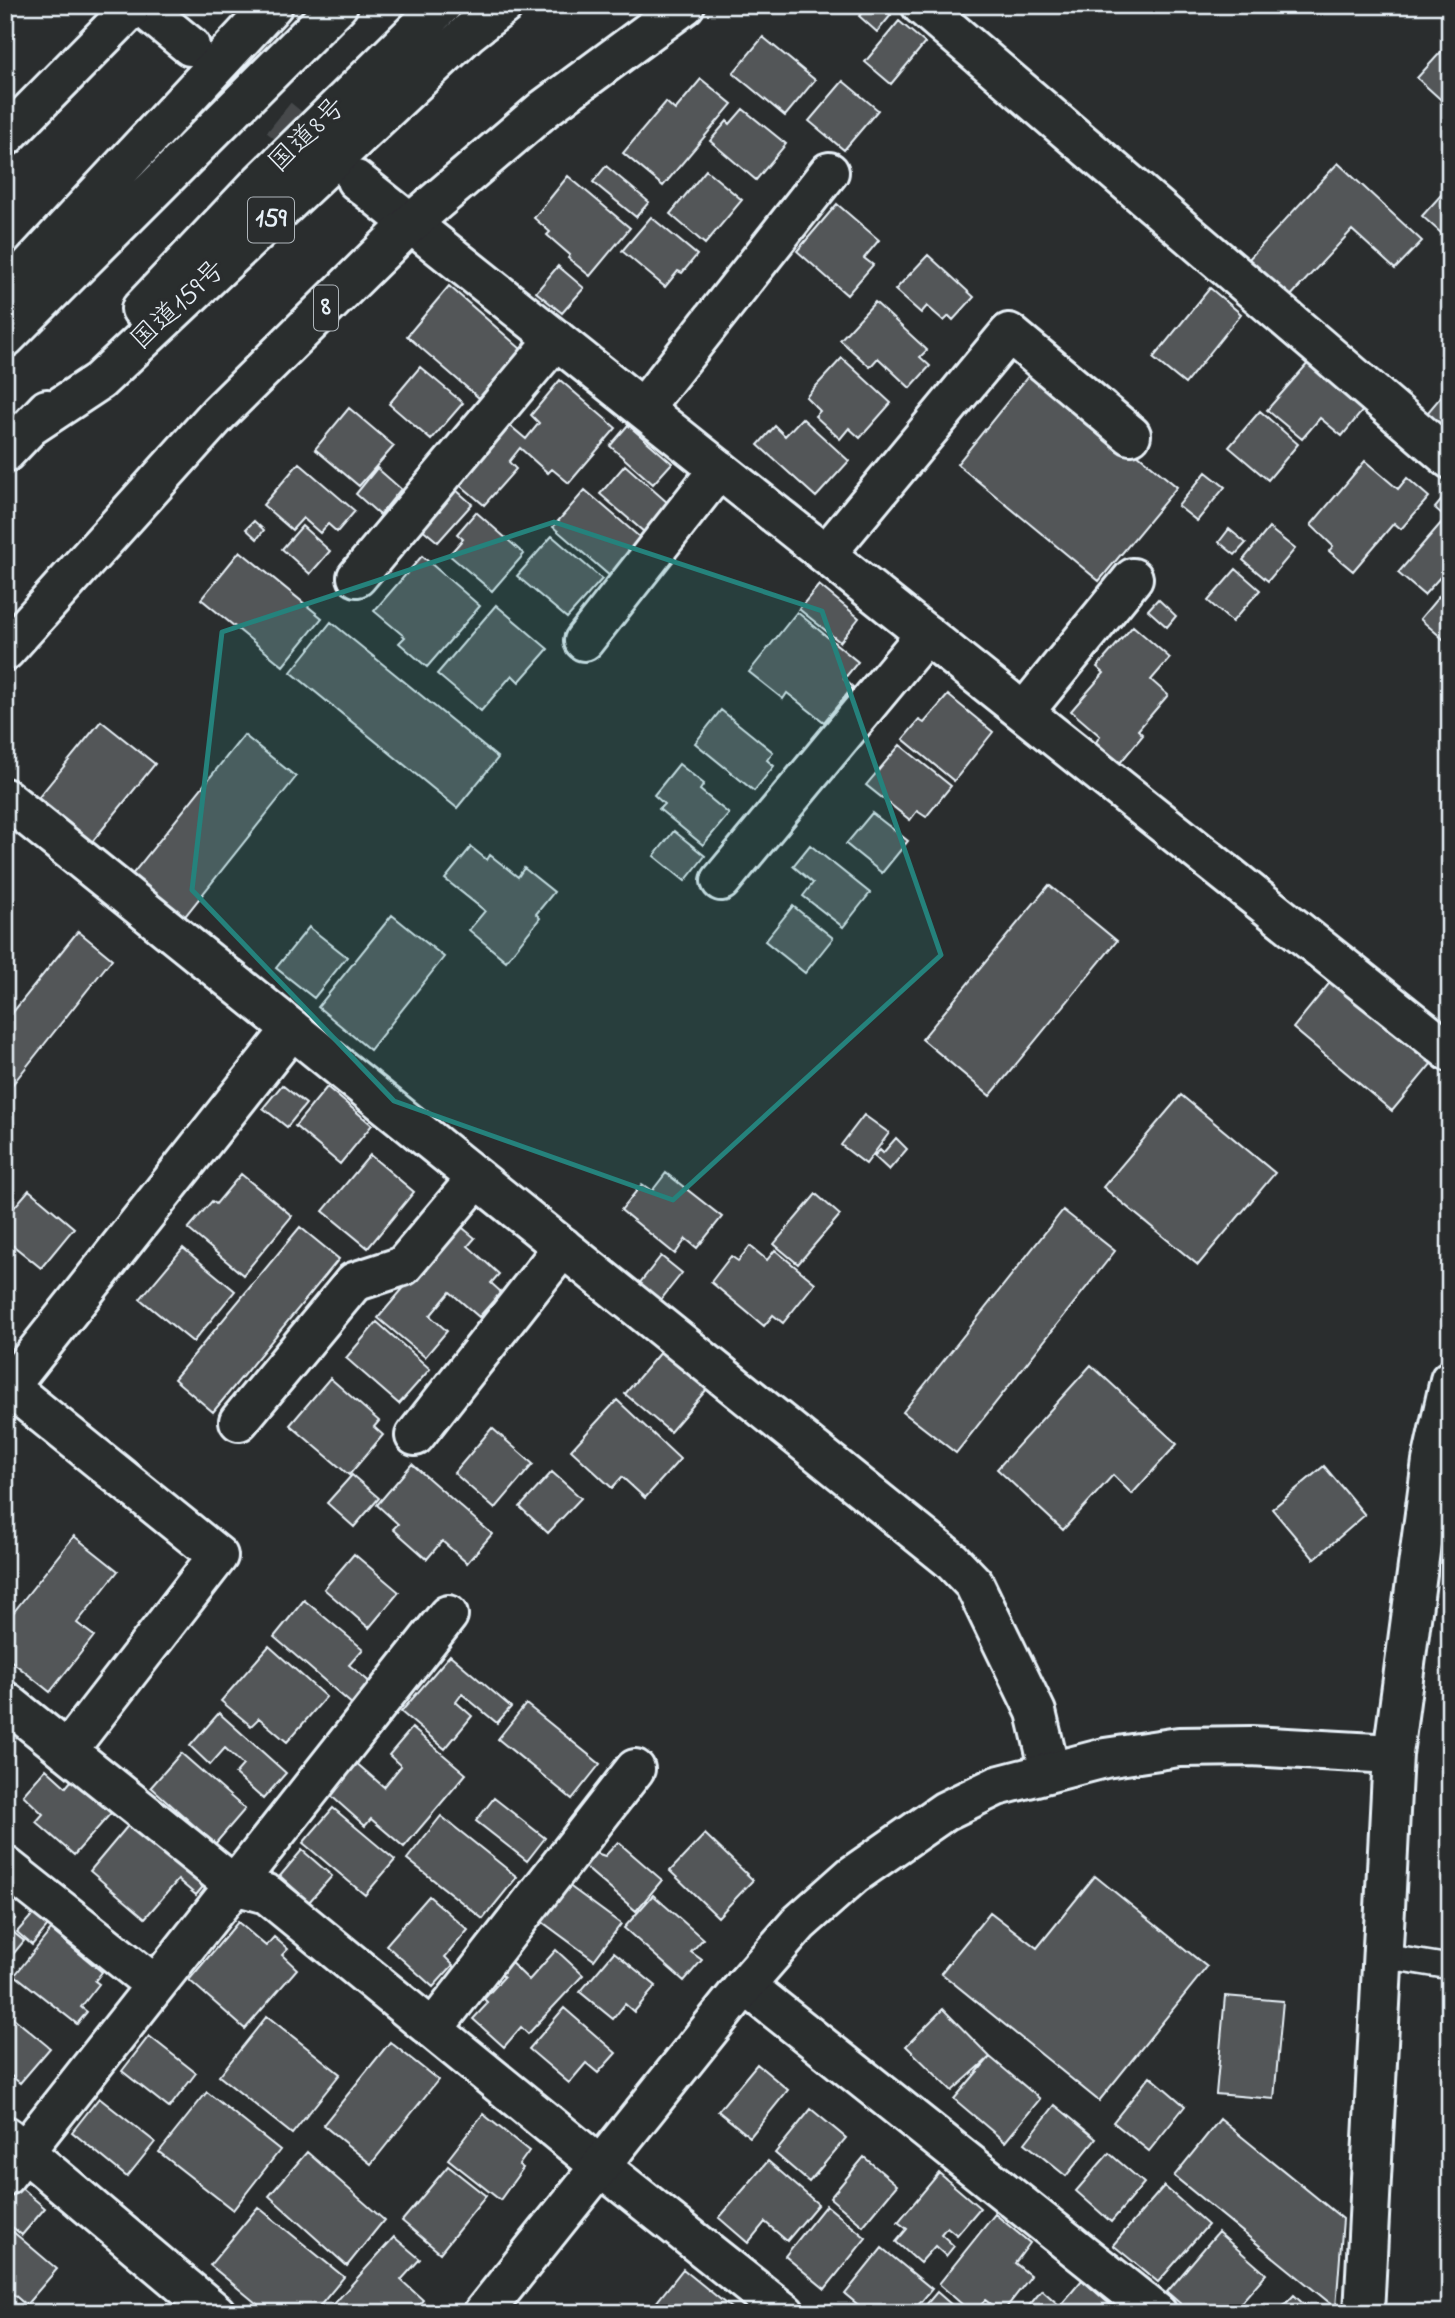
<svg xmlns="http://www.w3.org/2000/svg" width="1455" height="2318" viewBox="0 0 1455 2318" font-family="'Indie Flower','Klee One',sans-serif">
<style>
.building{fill:#535759;stroke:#e8f1f8;stroke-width:2}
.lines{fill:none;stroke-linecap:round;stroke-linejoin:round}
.street-tunnel{stroke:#464a4c;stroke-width:38;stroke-dasharray:38 19;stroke-linecap:butt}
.lane-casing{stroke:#e8f1f8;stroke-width:28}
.street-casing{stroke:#e8f1f8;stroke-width:44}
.secondary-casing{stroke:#e8f1f8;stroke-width:44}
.highway-casing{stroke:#e8f1f8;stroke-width:44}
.lane{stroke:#2a2d2e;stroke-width:23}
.street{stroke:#2a2d2e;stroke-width:38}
.secondary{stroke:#2a2d2e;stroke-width:38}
.highway{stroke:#2a2d2e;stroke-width:38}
.marked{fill:#25827c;fill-opacity:0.2;stroke:#25827c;stroke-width:5;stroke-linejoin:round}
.labels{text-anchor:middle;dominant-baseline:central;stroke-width:7;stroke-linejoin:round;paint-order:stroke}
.shield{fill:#2a2d2e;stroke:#afb6bb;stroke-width:2}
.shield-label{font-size:26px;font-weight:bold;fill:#e8f1f8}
.street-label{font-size:28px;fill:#e8f1f8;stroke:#2a2d2e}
</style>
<rect width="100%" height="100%" fill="#2a2d2e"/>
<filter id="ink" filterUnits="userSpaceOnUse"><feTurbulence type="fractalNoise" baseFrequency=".0143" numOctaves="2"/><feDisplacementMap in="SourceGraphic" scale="14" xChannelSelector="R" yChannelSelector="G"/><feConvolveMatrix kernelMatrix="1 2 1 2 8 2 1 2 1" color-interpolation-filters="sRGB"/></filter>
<g filter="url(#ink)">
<path class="building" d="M869 5H880L891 15 877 32 859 16Z
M899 21 925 43 891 84 865 62Z
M763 37 815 80 785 116 733 73Z
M1450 42V108L1417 78Z
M701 79 732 104 663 186 623 153 666 102 675 110Z
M843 81 878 110 844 150 809 121Z
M743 109 786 144 756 180 710 141 727 121 730 124Z
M1338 163 1422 241 1395 269 1352 230 1288 299 1247 261Z
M606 166 649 202 636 217 593 182Z
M706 170 742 200 705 244 670 214Z
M568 176 630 228 590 276 568 258 570 255 547 235 550 232 534 218Z
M1450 185V241L1422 216Z
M837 204 879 240 864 258 873 265 847 295 797 251Z
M651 217 697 255 682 273 678 271 665 287 622 251Z
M928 255 974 297 953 320 949 316 944 321 927 306 921 313 895 290Z
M558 266 584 288 562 313 536 292Z
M449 286 521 349 479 398 407 336Z
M1210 288 1241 314 1185 384 1153 358Z
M875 302 927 350 920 357 930 366 910 388 878 358 870 367 840 340Z
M842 358 891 403 860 438 849 428 840 439 815 416 820 411 806 397Z
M1309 362 1364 409 1342 436 1320 418 1302 439 1267 410Z
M420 367 463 403 431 440 389 404Z
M1034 369 1177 487 1099 581 957 464Z
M560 380 616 428 569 483 552 469 548 473 520 448 509 462 516 469 484 505 458 483 508 424 526 439 539 423 531 415Z
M1450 386V442L1422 419Z
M349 408 394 446 359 486 315 449Z
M1260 411 1298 444 1268 480 1229 447Z
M802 418 849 461 816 497 758 445 775 426 785 436Z
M628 425 672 463 653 484 610 446Z
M1365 461 1398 489 1407 478 1429 497 1401 529 1394 523 1353 571 1329 551 1333 546 1311 525Z
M299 463 355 511 337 532 328 524 320 533 303 518 292 530 263 505Z
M625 465 668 503 644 532 600 494Z
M377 468 401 489 380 515 356 494Z
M1206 472 1225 487 1197 521 1178 506Z
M455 489 472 504 438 542 421 528Z
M585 490 643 540 611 577 553 527Z
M1450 490V521L1435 508Z
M476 512 524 554 492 591 449 555 463 539 457 534Z
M254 521 264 530 257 539 246 529Z
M1441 523 1450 531V566L1424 595 1398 573Z
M302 526 330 551 310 574 282 549Z
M1269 528 1295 549 1268 581 1243 560Z
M1229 529 1246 543 1235 555 1219 542Z
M552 536 602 579 567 618 517 576Z
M240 551 322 618 283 666 201 599Z
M422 556 480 606 427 667 399 643 405 637 374 611Z
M1236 569 1260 590 1232 622 1208 601Z
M1450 583V645L1420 619Z
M819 585 859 618 840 642 799 609Z
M1158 599 1176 616 1167 627 1148 610Z
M496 605 548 649 519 682 512 675 481 711 437 674Z
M797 612 858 662 844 679 853 687 824 722 787 693 783 699 749 672Z
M331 622 498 758 457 808 291 672Z
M1133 626 1170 658 1151 680 1168 695 1138 730 1143 735 1120 763 1096 742 1100 736 1071 711 1104 673 1097 667Z
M948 695 993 732 954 781 903 739 919 720 924 723Z
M721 710 773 752 767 760 774 766 754 791 695 743Z
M101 721 155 764 88 847 34 803Z
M244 735 296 777 182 920 130 877Z
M900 745 951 786 926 817 917 811 910 820 866 785Z
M679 764 704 784 700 790 729 814 703 845 659 809 664 804 654 795Z
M872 813 908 841 882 873 846 844Z
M674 831 705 856 685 881 654 856Z
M810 845 870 893 843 927 803 896 813 883 793 866Z
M471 847 487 860 490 855 518 877 524 868 554 892 536 914 540 918 506 961 469 930 485 911 445 879Z
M1049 885 1117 941 990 1096 922 1039Z
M793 906 833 938 805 973 765 941Z
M392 915 444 957 370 1050 318 1007Z
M309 927 347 957 314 998 276 968Z
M78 931 112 959 12 1085 5 1080V1022Z
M1332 980 1432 1063 1392 1111 1293 1028Z
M282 1085 306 1104 287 1127 263 1108Z
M327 1087 372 1125 340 1164 295 1126Z
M1181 1095 1275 1173 1198 1265 1103 1187Z
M864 1115 889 1133 866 1164 841 1145Z
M896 1138 907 1149 889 1170 874 1156 880 1150 883 1153Z
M370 1155 414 1192 368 1248 323 1211Z
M666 1173 722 1217 697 1248 686 1239 675 1254 621 1210 642 1184 652 1191Z
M241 1174 292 1216 243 1275 188 1229 212 1201 216 1204Z
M29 1190 74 1228 41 1268 5 1239V1218Z
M816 1194 840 1215 798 1264 774 1244Z
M1063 1210 1115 1251 956 1453 903 1412Z
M458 1224 475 1238 468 1246 499 1274 491 1283 501 1292 479 1317 450 1292 430 1316 447 1331 425 1357 378 1318Z
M300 1227 339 1259 213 1412 174 1379Z
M750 1246 767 1260 775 1250 815 1283 783 1323 773 1315 764 1326 711 1282 731 1256 738 1261Z
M183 1248 235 1291 193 1342 140 1299Z
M661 1256 682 1273 659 1302 639 1284Z
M377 1322 430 1369 399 1404 346 1358Z
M661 1351 707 1389 670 1432 625 1394Z
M1091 1365 1177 1444 1132 1494 1113 1475 1063 1530 997 1469Z
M330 1378 379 1421 374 1427 383 1435 349 1475 290 1425Z
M617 1400 680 1459 645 1498 622 1477 612 1488 571 1450Z
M492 1428 533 1464 495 1509 454 1473Z
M412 1464 492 1534 467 1563 442 1541 427 1559 393 1529 398 1524 377 1505Z
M1324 1466 1365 1515 1314 1559 1272 1509Z
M552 1472 581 1498 548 1533 520 1507Z
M352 1475 379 1498 354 1527 327 1503Z
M74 1536 118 1571 77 1623 94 1636 50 1692 5 1656V1623Z
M354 1554 399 1592 369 1628 324 1589Z
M304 1600 363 1649 349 1665 372 1684 354 1706 274 1637Z
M269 1646 326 1697 287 1742 259 1718 251 1726 221 1701Z
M450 1655 511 1707 497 1723 462 1694 456 1702 472 1716 445 1749 401 1712Z
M526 1704 600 1764 572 1799 498 1739Z
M219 1713 286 1773 263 1799 235 1774 243 1765 225 1748 210 1765 190 1746Z
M412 1728 466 1774 404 1847 371 1819 365 1826 329 1794 355 1762 384 1787 401 1766 389 1755Z
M181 1753 245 1809 215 1844 151 1787Z
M46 1769 66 1787 77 1774 90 1785 85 1790 111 1813 74 1855 36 1822 43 1814 23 1795Z
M494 1798 545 1838 527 1861 476 1821Z
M333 1808 395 1860 365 1895 303 1843Z
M441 1816 517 1877 483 1919 407 1859Z
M131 1822 207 1882 196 1895 178 1880 145 1918 90 1871Z
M705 1834 753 1880 718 1917 670 1871Z
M618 1842 662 1880 636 1911 585 1867 596 1853 605 1856Z
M302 1850 332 1876 309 1902 280 1876Z
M1095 1876 1207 1967 1099 2101 941 1973 990 1912 1037 1948Z
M568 1885 621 1924 594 1960 541 1921Z
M653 1895 703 1939 691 1952 702 1960 684 1981 624 1928Z
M429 1896 468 1930 445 1957 453 1965 433 1987 386 1945Z
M5 1911 15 1919 8 1928 24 1941 5 1964Z
M33 1914 48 1926 32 1945 17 1932Z
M238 1922 266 1946 274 1937 288 1949 282 1955 297 1969 245 2029 189 1980Z
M51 1930 102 1972 95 1981 99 1984 81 2007 87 2012 77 2024 15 1975Z
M556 1950 583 1975 528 2034 521 2027 504 2047 473 2019 488 2003 484 1999 504 1977 493 1967 504 1956 529 1980Z
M614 1952 656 1986 634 2012 625 2004 613 2019 580 1992Z
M1225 1996 1283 2001 1274 2099 1216 2094Z
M564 2008 616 2053 598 2073 586 2063 569 2083 529 2049Z
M943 2009 990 2057 952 2091 906 2046Z
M5 2011 50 2048 20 2083 5 2071Z
M267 2016 340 2074 292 2134 219 2076Z
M149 2036 196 2073 169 2108 122 2071Z
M390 2042 438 2080 371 2164 323 2125Z
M990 2057 1040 2099 1005 2142 954 2099Z
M757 2064 788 2090 750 2137 718 2111Z
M1150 2076 1185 2106 1149 2151 1113 2122Z
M207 2092 280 2150 233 2210 159 2152Z
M99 2098 155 2142 127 2177 72 2132Z
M1055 2105 1096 2139 1066 2176 1025 2143Z
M811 2109 846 2138 809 2182 775 2153Z
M483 2114 529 2151 519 2165 523 2168 500 2200 448 2159Z
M1220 2119 1343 2219 1336 2308 1174 2176Z
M307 2152 384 2220 347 2266 269 2196Z
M1109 2153 1144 2183 1111 2222 1076 2191Z
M864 2157 897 2185 863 2226 830 2198Z
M768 2161 818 2204 787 2241 765 2222 748 2243 719 2218Z
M448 2166 486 2196 440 2253 402 2221Z
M939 2173 980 2208 957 2235 947 2227 941 2234 954 2246 946 2256 935 2246 920 2263 896 2242 907 2229 898 2222Z
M1164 2186 1208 2225 1158 2282 1113 2245Z
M20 2187 45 2208 22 2235 5 2221V2204Z
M826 2205 866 2238 825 2289 785 2256Z
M258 2207 344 2277 314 2313H268L210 2265Z
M995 2214 1030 2243 1015 2263 1031 2276 1002 2313 985 2300 975 2313H972L939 2284Z
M5 2225 57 2269 26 2305 5 2287Z
M1218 2232 1266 2274 1232 2313H1191L1167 2292Z
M394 2237 420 2259 401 2280 423 2300 412 2313H326Z
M882 2248 932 2289 912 2313H868L845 2294Z
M683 2269 737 2313H648Z
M1082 2280 1113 2307 1108 2313H1023L1042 2290 1060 2306Z
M937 2292 961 2313H919Z
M1294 2295 1313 2313H1277Z"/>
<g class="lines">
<path class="street-tunnel" d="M190 46 330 159"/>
<defs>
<path id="lane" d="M1383 1956 1450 1967"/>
<path id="street" d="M140 5 190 46
M921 5 1450 459
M356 180 1450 1052
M643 408 829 172
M826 554 1009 333 1131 435
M357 577 556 339
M584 641 719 469
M1024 712 1133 578
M5 798 951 1560 974 1584 1036 1712 1050 1771
M721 881 926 634
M9 1387 218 1556 67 1751
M5 1392 292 1029
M239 1421 354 1282 403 1266 477 1178
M415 1436 563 1247
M5 1701 234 1885 267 1894 600 2166 785 2313
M5 1866 155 1985
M745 1985 1157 2313
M433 2029 635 1769
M6 2136 216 2313
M5 2176 448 1615"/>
<path id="secondary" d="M483 2313 745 1985 799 1923 853 1875 945 1811 997 1786 1105 1758 1179 1747 1251 1746 1393 1754
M1364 2313 1393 1754 1432 1461 1450 1380"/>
<path id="highway" d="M5 137 135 5
M5 293 273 5
M141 309 261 182 442 5
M5 338 338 5
M31 426 99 381 468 33 504 5
M5 453 47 409
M5 651 218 414 411 223 544 109 685 5"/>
</defs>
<use href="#lane" class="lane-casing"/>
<use href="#street" class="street-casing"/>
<use href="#secondary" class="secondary-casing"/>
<use href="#highway" class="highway-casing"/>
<use href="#lane" class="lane"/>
<use href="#street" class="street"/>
<use href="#secondary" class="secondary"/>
<use href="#highway" class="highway"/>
</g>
</g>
<path class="marked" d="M554 522 822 611 941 955 673 1200 394 1101 192 890 222 632Z"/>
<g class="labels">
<g class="shield">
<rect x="248" y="197.5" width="46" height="45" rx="5"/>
<rect x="314" y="285.5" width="24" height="45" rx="5"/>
</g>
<g class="shield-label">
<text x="271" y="220">159</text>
<text x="326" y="308">8</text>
</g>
<g class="street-label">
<text transform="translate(308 136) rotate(-44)">国道8号</text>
<text transform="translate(179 306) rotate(-43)">国道159号</text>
</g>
</g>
<rect width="1455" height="2318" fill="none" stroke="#2a2d2e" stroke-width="28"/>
<rect x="14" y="14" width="1427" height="2290" fill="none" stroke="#e8f1f8" stroke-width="2.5" filter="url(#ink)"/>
</svg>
